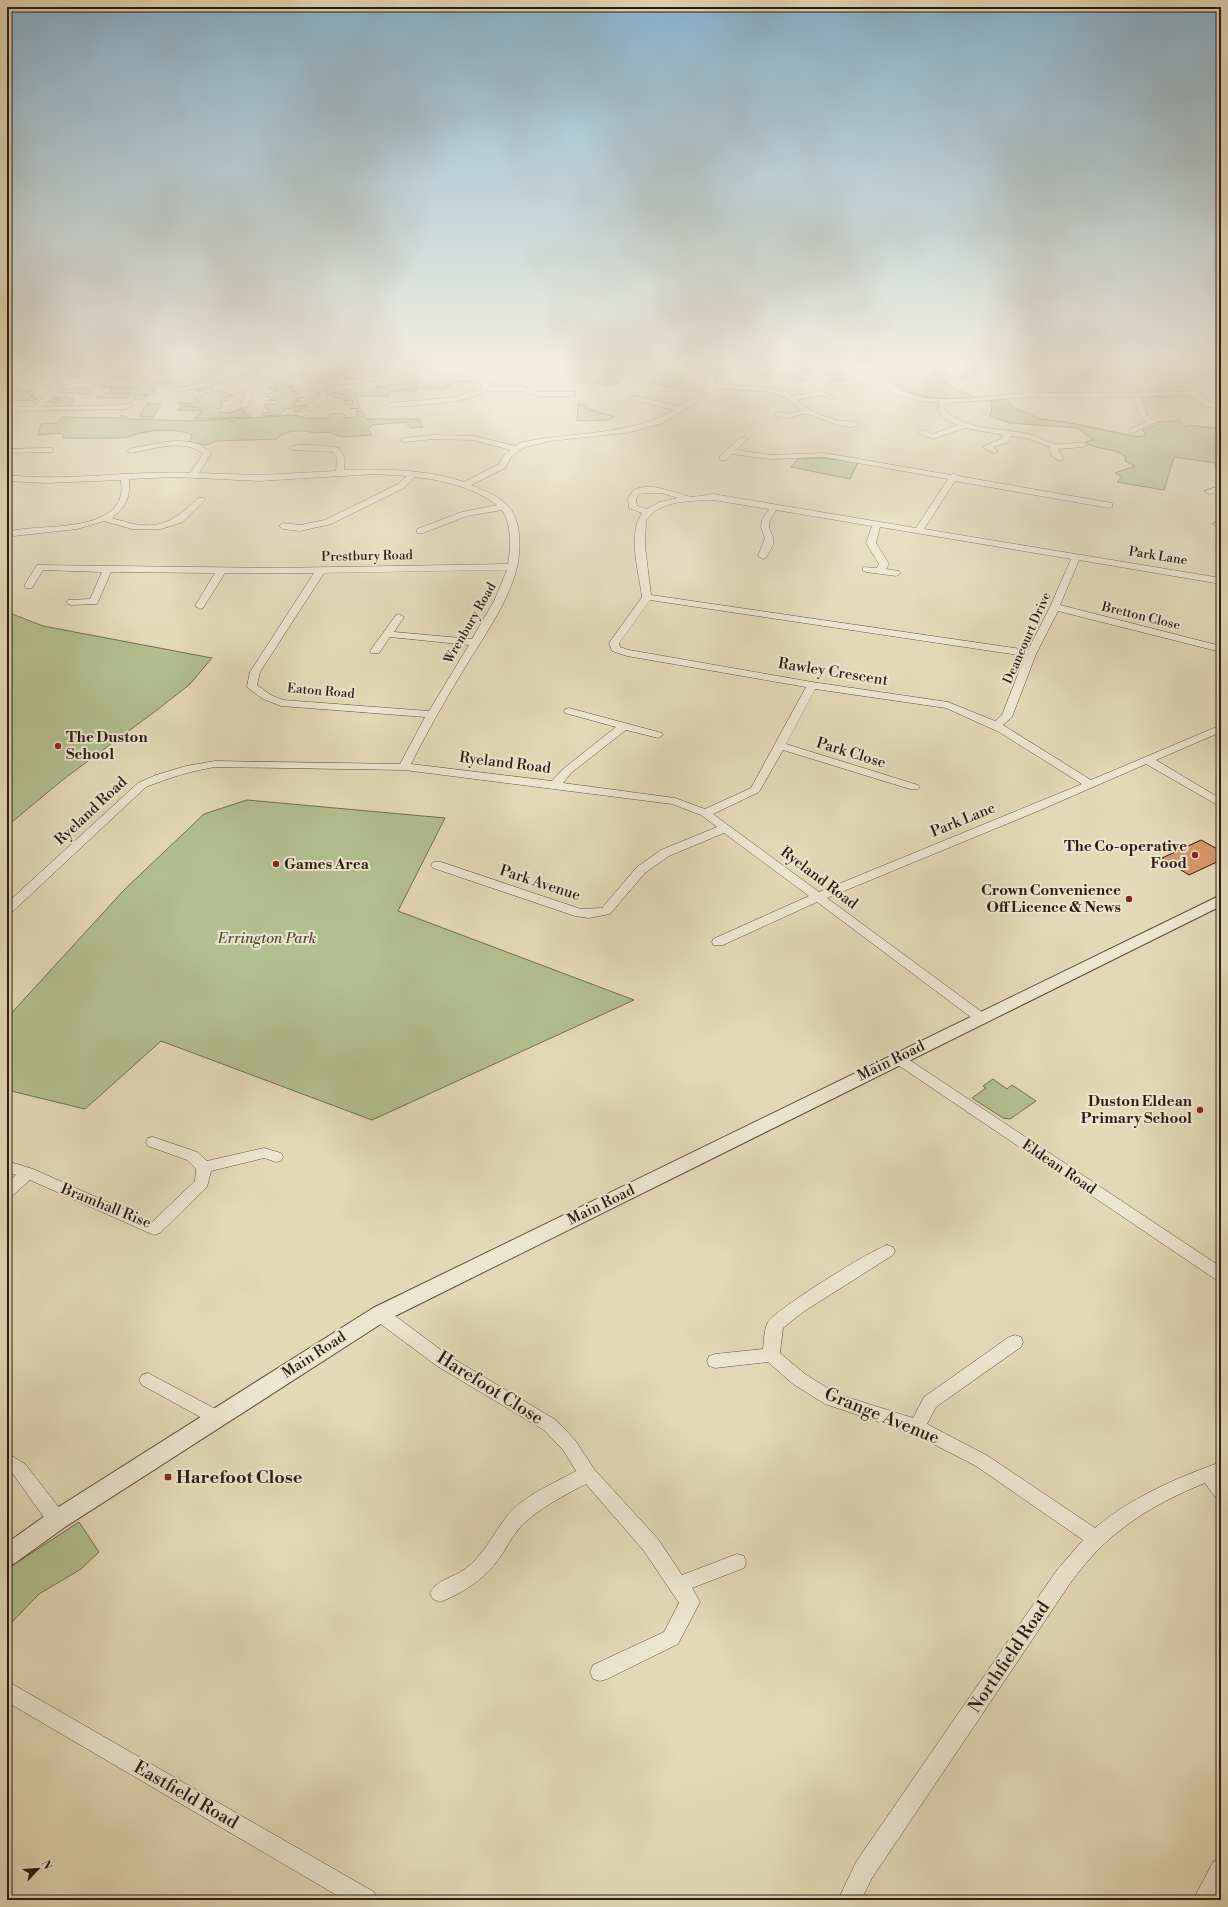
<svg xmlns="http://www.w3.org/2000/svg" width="1228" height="1907" viewBox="0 0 1228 1907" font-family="'Libre Bodoni',serif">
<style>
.green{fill:#b3bf8e;stroke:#706c4e}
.building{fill:#d8976d;stroke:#2c1a0f}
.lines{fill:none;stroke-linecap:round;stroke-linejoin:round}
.minor-casing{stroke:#5a4a38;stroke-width:1}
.tertiary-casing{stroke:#5a4a38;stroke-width:2}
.minor{fill:#ede6cf;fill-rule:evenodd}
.tertiary{fill:#ede6cf;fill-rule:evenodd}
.poi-dot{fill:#8f2418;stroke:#ede6cf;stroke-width:1.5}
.labels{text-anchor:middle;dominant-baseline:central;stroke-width:4;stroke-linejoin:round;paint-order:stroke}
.far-street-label{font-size:13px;fill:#2c1a0f;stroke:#ede6cf}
.street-label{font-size:15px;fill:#2c1a0f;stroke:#ede6cf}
.poi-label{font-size:15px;font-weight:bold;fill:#2c1a0f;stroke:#ede6cf;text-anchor:end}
.park-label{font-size:15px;font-style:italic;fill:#544c35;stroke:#ede6cf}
.near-street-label{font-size:18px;fill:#2c1a0f;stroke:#ede6cf}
.near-poi-label{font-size:18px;font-weight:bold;fill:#2c1a0f;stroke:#ede6cf;text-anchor:start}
</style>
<rect width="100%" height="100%" fill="#e4d9b5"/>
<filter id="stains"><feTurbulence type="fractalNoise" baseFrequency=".005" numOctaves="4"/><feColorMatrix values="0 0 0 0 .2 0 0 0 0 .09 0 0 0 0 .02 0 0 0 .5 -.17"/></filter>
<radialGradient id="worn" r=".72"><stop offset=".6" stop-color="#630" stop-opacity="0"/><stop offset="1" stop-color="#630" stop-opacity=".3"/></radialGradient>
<path class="green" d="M7 364H23L30 367 42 366 25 370H12L9 374H7Z
M97 364H150L143 367 125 369 124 370 130 371 125 378H112L117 371V368C109 368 105 372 97 372V369L84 372V370H81L80 376 68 377 74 374H56L61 372 54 371 62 368H84L85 366Z
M168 364H195L166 366H178L177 371H157L147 380 143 379 152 366Z
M249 364H282V369L267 370V367L260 369V374L247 378 246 377 248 376 235 375 241 373 237 372 242 371 237 367Z
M333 364C342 364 350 365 358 367 371 370 376 360 390 369L386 367 377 371 375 368 368 370 369 373 366 371H358V374L344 371 348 379H339L340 378 330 376 334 375 332 372 342 369 341 367 330 369 332 368 330 366Z
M506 364 499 366H509L510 368 503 369H511L513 371 488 374 483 370 478 371 482 368 479 366 472 368 475 366 473 364Z
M934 364H941L945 372 942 375 950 386 976 398C948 400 907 401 889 376L891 370Z
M967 364 975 366 994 364V366L977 367 975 376 952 380 950 377H965L963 374H967L965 372 967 371 963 369 973 368Z
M755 365 756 371 764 370V373H767V370L784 371V374H787L788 372H806L809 369H811V372L799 375 806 381 793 382V377L754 375V370L740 369V366Z
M821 370 835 371V373H845V379H848L830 383 826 379 833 377 839 380 842 379 822 372Z
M681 372 689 374 679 378 687 380 672 388 659 385 665 382 659 385 652 383 654 381H652L659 376 668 377 666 376 668 375 665 374C671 371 675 376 681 372Z
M578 375H588L582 378C587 380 597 383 606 379L619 382 612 386C599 382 589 385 578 383Z
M146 381 171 382V384H151L150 386 155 387H149L148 389H157L152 390V391H155L153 394 141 395 149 396 143 399H135L136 394H130L128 398H97L98 396H104L106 393H129L110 392 112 388 100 387 114 386 113 388H138Z
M408 381 416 384 421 383 416 385 418 386 415 387 417 388 433 385 441 388 447 385 451 386 441 390 421 388 411 392 404 390 389 392V396H356L360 408 350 409 348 405 344 404 353 403 352 400 343 402 345 401 344 399 333 397 331 393 339 392 340 395 343 394 342 391 352 389 354 393H372L370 390H378L376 386 387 387 388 385H402Z
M279 383 288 386 295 385 290 387 296 390 289 392 297 391 301 394 295 395 297 398 304 397 297 399 299 401 294 402 295 404H293V406L307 405 298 412 294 411 295 408 285 409 280 415 262 416 261 414 269 412 264 405 277 404 278 401 269 400 276 398 265 397 268 394H265L278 391 268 387Z
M13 385 17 387 7 391 19 388 26 391 32 389 33 390 27 392 33 395 30 396 38 399 30 401 13 400 8 404 12 405 10 408H7V387Z
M208 387 213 389 210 390 214 392 223 390 219 392 227 393 234 396 225 397 229 400 218 402 222 403V408L217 409 219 412 229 413 243 408V411L251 417 194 419 202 411 177 410 183 406 200 408 178 404 180 402 188 404 198 401 193 398 207 393 196 390Z
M77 388H88L86 391H90L88 394 60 393 61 389Z
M60 396 58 402 64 397H70L69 399H74L69 407H54L57 402H48Z
M1006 399 1015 408 1041 419 1065 422 1139 437 1146 435 1143 430 1154 426 1157 422 1175 421 1178 419 1186 427 1189 425 1221 429V467H1215L1216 463 1174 457 1164 490 1117 482 1122 477 1115 473 1135 466 1125 461 1126 458C1116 446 1095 451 1085 442L1093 440 1078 428 1010 423 990 416 992 407 990 401Z
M147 404H161L153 417H139Z
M578 404 588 406 585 408 615 417 609 420 577 421Z
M361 410 366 419H419L423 427 410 428 406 422 373 425 368 429 372 435 341 437 329 432 313 433 307 431H292L279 436 278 439 217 441 206 445 189 442 192 435C175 427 145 430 128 437 122 439 73 438 63 438L64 435 59 433 38 435 41 424 57 423 62 417 119 418 122 415 129 419 192 421 231 419 229 421 233 422 234 419 295 415 306 418H328L330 414 343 413 346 418 358 417 356 411Z
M822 458 858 462 850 479 791 467 798 459Z
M7 612 43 626 212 658 190 684 157 710 65 778 7 826Z
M247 800 445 818 398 911 634 1000 372 1120 161 1041 85 1109 7 1090V1018L124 890 204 814Z
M993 1079 1007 1089 1012 1085 1036 1101 1010 1119 1003 1118 972 1098 986 1088 983 1086Z
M79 1522 99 1552 81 1569 39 1594 12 1622 7 1624V1569Z"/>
<path class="building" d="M1201 840 1221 851V860L1189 875 1162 858Z"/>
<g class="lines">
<defs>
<path id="minor" d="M53 364H64L33 376 53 383 82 378H112L116 380 112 382H82L58 386 59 389 54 396 42 407 124 405 129 403 133 405 126 409 18 411V407H33L51 389 50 386 26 378 7 384V380Z
M215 364H223L220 373 227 378 250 385 253 392 247 408 240 406 245 392 244 388 224 382 178 392V388L218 379 212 373Z
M388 364H397L410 370 426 374 464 377 549 370H613L668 364H692L689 366 613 374 549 375 488 380 489 387H524L538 392H575V396H537L523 391H487L471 398 456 401 412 406 389 407 388 405 392 403 456 397 481 388 480 380 445 381 426 379 404 373 379 380 324 387 328 394 326 399 312 411 305 409 320 394 316 386 303 378 306 373H312L311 377 320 383 378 376 398 370Z
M701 364H709L716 375V384L765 387 785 391 793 396 822 391 836 397 832 399 821 395 797 400C809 411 826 418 842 421 848 422 856 420 860 424 848 434 819 416 807 414 801 413 794 418 788 418 785 418 780 417 776 416V412L788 414 801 410 786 398 772 392 714 388 697 403 663 423 626 433 550 441 525 447 511 457 505 468 471 485C485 491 503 497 512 511 521 526 521 550 517 567 508 604 483 637 464 669 445 700 427 732 411 764L552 781 563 769 616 727 565 713 564 711 565 709 569 708 662 733 663 735 658 738 626 730 571 773 563 783 675 798 705 809 751 788 806 687 627 656 612 651 609 643 642 597C639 572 627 535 642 513L629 508 628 499 632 492C645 480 673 492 687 496 694 498 706 495 713 494L916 528 948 479 824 457 770 459 732 454 726 460H720V456L741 437 748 439 736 450 770 455 824 453 951 475 954 473 958 476 1112 503V507L1109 508 955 481 924 529 1221 578V584L1079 560 1060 605 1221 646V652L1058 611 1036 654 1012 717 1003 725 1091 780 1221 725V732L1156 760 1221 799V807L1146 764 1038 811 827 898 986 1015 988 1018 986 1021H976L817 902 723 945H713L712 942 713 939 809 896 724 833 669 856 645 873 610 914 589 918 575 916 433 868 431 865 433 862H441L581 909 602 908 637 867 661 850 717 827 701 815 672 804 404 770 215 767C191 771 168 778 146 787L11 913 7 914V903L138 783 156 775 186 766 215 761 400 764 425 717 281 706 263 699 248 688 247 686 250 672 314 573H225L203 608 200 609 195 606 215 573 111 572 97 604 71 605 68 604 66 602 68 600 90 599 102 572 43 570 32 588H26L24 586 37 565 276 568 508 564C511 548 512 524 502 510L467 516 423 533H417V529L462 512 497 505C474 488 443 480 415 477L404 488 331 524 300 531 283 529 279 526 283 523 300 525 325 520 398 484 407 476 375 474 259 481 175 477 129 479C130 499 127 505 112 518 152 531 168 528 198 498H204L205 500 183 522 161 529H132L104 521 77 529 14 536 11 535V531C39 524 112 533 121 495 122 490 121 485 121 480L46 483 7 481V475C68 482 129 470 190 473L203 454C185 438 152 449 131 453L127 451C131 447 139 447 145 446 166 441 196 435 211 454L199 473 259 475 336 471 337 458 333 452 293 450 289 448C296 442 329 446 339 448L345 458 344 470C384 469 426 469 464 482L499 464 505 454 511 450 473 440 434 439 404 442 400 440 404 438 434 435 473 436 516 446 519 443C571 431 627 437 674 410L630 399V395L679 406C700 394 718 390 701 364ZM649 493H662L678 498 660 502 647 509 637 506 636 499 639 494ZM713 500 769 509 762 520 761 527 765 538 758 556 763 559 766 558 773 545V538L769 527 770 520 776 510 872 526 866 543 879 564 877 568 863 567V571L866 572 896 576 901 573 899 571 886 569 889 564 876 543 880 527 1071 559 1050 607 1028 650 651 595 645 546 646 520C660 500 691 501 713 500ZM507 570 494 601 472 639 394 632 404 617 399 614 396 615 370 651 371 653H379L390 637 469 645 429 711 283 700 271 695 257 685 260 672 324 573ZM650 600 1025 656 1002 715 995 721 948 702 812 682 629 650 620 647 619 643ZM815 689 946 708 999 732 1082 784 819 892 713 814 759 792 783 750 910 789H918L920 787 918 785 786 744Z
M871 364H924L921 366H889L888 380C917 412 987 395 1025 393L1021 389V383L1006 372 1010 370 1028 380 1029 388 1034 393 1178 392 1199 390 1221 383V387L1198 394 1213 403 1221 405V409L1208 407 1189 395 1139 397 1145 405 1146 413 1155 422 1133 433H1130V429L1146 422C1137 413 1138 407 1132 397H1033L946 403 945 409C966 432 999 427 1028 434 1038 436 1047 443 1057 444 1066 446 1080 439 1087 445L1083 447 1058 449 1064 459 1060 461 1053 457 1049 449 1050 447 1026 438 1011 436 1007 443 993 447 998 451 994 453 982 447 1001 439 1003 435 965 428 933 439 920 434 919 432 923 430 933 434 957 425 945 419 938 411 939 403C918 401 894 398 880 380L881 366Z
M1090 364H1109C1105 367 1094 367 1090 364Z
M1145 364H1153L1154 368 1147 370Z
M49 448H52V452L7 453V449Z
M1219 486 1221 487V491L1209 494 1205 491Z
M1217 521 1221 522V528L1213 524Z
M897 1053 902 1055 1221 1267V1281L1215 1279 892 1061 890 1058 892 1055Z
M153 1137 197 1152 207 1161 264 1148 281 1153 283 1157 281 1161 276 1162 264 1158 211 1171 207 1187 160 1233 154 1235 30 1180 12 1196 7 1198V1183L16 1175 7 1172V1161L33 1169 152 1222 195 1181 196 1169 187 1160 148 1146 146 1142 148 1138Z
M887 1245 893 1247 895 1251 893 1255 803 1312 783 1328 780 1353 805 1374 837 1394 913 1418 924 1397 1009 1337 1015 1335 1021 1337 1023 1342 1021 1347 936 1407 927 1424 988 1456 1095 1528C1132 1497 1176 1478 1221 1462V1499L1215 1497 1205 1483C1168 1498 1132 1517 1103 1545 1091 1556 1081 1569 1071 1582L872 1878 861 1900H838L856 1862 1057 1570 1083 1540 976 1466 912 1433 825 1404 793 1384 768 1362 715 1368 709 1366 707 1361 709 1356 715 1354 763 1349C764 1341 764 1329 768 1322 776 1309 871 1250 887 1245Z
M380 1308 386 1309 449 1356 556 1420 575 1440 594 1469 658 1539 682 1575 737 1554 744 1556 746 1562 744 1568 692 1588 700 1602 678 1644 607 1679 600 1681 593 1679 590 1672 593 1665 664 1632 679 1603 644 1551 586 1484C563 1496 540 1508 521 1526 511 1537 505 1552 495 1564 481 1581 461 1594 440 1602L433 1599 430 1593C436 1580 454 1577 465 1569 484 1555 493 1534 507 1516 524 1495 553 1484 576 1471L563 1450 544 1430 437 1366 374 1319 372 1314 374 1309Z
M148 1373 223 1413 226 1418 223 1423 217 1425 211 1423 142 1385 139 1380 142 1375Z
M7 1453 25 1464 64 1514 66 1520 64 1526 57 1528 50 1526 13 1474 7 1471Z
M7 1681 374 1892 377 1900H345L7 1702Z
M1221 1859V1891L1216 1900H1193L1213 1862Z"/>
<path id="tertiary" d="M1221 895V906L387 1320 65 1527 15 1563 7 1566V1543L49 1513 373 1308Z"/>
</defs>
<use href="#minor" class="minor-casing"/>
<use href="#tertiary" class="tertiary-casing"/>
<use href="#minor" class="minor"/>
<use href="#tertiary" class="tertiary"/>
</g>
<linearGradient id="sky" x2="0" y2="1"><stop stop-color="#87b6d3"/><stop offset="0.58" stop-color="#f3eede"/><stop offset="1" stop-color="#f3eede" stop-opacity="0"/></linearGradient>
<rect width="1228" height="631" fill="url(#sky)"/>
<g class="poi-dot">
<circle cx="58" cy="746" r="4"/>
<circle cx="1195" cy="855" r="4"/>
<circle cx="276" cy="864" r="4"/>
<circle cx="1129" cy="899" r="4"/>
<circle cx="1200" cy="1110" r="4"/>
<rect x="164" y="1473" width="8" height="8" rx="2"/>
</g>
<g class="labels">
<g class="far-street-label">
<text transform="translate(367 556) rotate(-1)">Prestbury Road</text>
<text transform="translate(1158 556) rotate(9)">Park Lane</text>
<text transform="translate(1141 616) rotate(14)">Bretton Close</text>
<text transform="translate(470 623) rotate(-60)">Wrenbury Road</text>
<text transform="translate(1027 638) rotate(-66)">Deancourt Drive</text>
<text transform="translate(321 691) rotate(5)">Eaton Road</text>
</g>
<g class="street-label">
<text transform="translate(833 672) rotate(9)">Rawley Crescent</text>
<text transform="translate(851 753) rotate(17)">Park Close</text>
<text transform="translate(505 763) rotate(7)">Ryeland Road</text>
<text transform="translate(91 811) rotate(-43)">Ryeland Road</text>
<text transform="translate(963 820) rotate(-22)">Park Lane</text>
<text transform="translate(819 878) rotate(37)">Ryeland Road</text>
<text transform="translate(540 883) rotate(18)">Park Avenue</text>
<text transform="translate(891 1061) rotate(-26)">Main Road</text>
<text transform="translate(1059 1167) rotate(34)">Eldean Road</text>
<text transform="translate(601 1205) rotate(-26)">Main Road</text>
<text transform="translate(106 1206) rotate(22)">Bramhall Rise</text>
<text transform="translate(314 1355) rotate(-33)">Main Road</text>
</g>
<g class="poi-label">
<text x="66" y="737" text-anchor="start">The Duston<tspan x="66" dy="17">School</tspan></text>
<text x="1187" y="846">The Co-operative<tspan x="1187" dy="17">Food</tspan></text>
<text x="284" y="864" text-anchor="start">Games Area</text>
<text x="1121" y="890">Crown Convenience<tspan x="1121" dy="17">Off Licence &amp; News</tspan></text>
<text x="1192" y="1101">Duston Eldean<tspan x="1192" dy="17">Primary School</tspan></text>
</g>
<g class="park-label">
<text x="267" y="938">Errington Park</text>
</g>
<g class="near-street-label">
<text transform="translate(490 1388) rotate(32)">Harefoot Close</text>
<text transform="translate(882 1416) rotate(22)">Grange Avenue</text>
<text transform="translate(1009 1657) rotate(-56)">Northfield Road</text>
<text transform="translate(186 1795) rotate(30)">Eastfield Road</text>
</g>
<g class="near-poi-label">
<text x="176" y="1477">Harefoot Close</text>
</g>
</g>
<rect width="1228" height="1907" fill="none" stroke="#e4d9b5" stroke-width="24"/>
<rect x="8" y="8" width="1212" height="1891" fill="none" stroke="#2c1a0f" stroke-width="2"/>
<rect x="12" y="12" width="1204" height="1883" fill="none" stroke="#2c1a0f"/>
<g transform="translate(38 1869) rotate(65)" stroke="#ede6cf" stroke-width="3" paint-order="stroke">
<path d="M0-3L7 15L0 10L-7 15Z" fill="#2c1a0f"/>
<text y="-6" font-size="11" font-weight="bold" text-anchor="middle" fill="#2c1a0f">N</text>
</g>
<rect width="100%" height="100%" filter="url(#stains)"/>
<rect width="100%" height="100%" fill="url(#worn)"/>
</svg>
